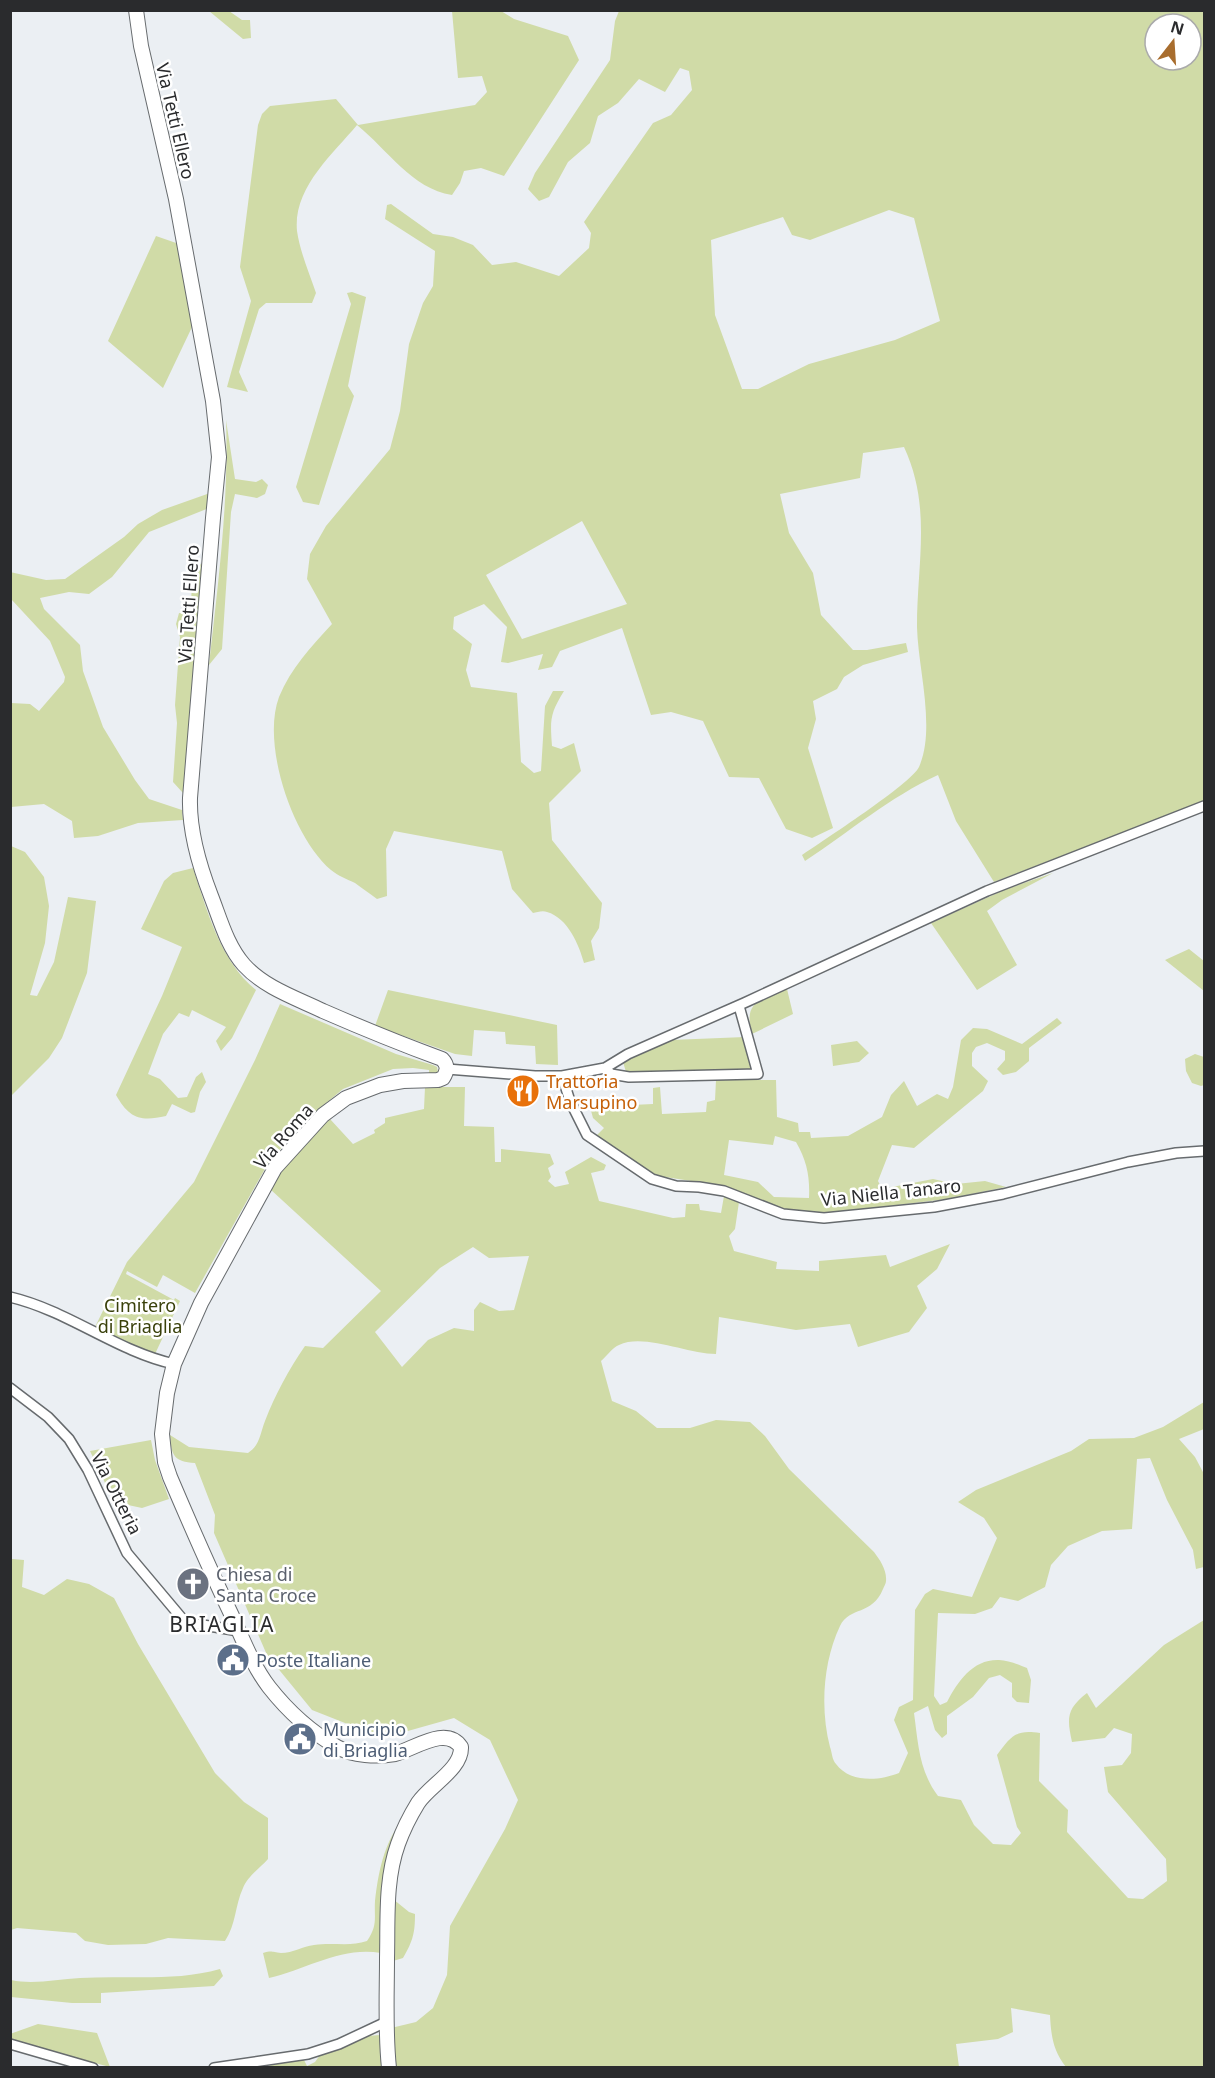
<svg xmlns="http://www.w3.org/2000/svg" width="1215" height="2078" viewBox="0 0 1215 2078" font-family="'Noto Sans',sans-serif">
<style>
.green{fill:#d0dba7;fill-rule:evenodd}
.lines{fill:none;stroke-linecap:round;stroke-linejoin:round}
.street-casing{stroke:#676b6e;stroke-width:12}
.secondary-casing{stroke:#676b6e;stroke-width:16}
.street{stroke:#fff;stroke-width:9}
.secondary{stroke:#fff;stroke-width:14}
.labels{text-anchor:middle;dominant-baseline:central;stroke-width:5;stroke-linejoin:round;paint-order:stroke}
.street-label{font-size:18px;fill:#2a2b2d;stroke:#fff}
.food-label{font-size:18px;fill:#c56008;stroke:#fff;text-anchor:start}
.park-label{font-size:18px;fill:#39400a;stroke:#fff}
.worship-label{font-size:18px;fill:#5b616d;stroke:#fff;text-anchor:start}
.service-label{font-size:18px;fill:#4e5e75;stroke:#fff;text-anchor:start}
.quarter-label{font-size:21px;letter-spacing:1.5px;fill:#2a2b2d;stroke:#fff}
</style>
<rect width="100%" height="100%" fill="#ebeff3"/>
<path class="green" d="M209 11H229L242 20H250L251 38 243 39Z
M452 11H501L514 19 568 36 579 60 504 176 481 168 464 171 460 183 452 195C412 189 387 149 357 125 332 155 293 188 297 231 300 252 309 272 316 293L312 303H266L259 309 239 372 248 392 227 387 251 301 240 267 258 125 262 114 270 106 336 99 358 125 475 105 487 92 482 76 458 78Z
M619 11H1204V801L994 882 956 821 938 775C890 797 849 832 805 861L802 855C821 842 912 783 919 767 936 728 918 669 917 627 917 563 932 507 904 447L863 453 860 478 780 494 789 533 813 573 821 615 853 650H867L906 643 908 652 863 665 844 677 837 689 813 701 816 719 808 748 833 828 812 838 786 829 759 778 729 777 703 721 671 712 651 715 622 628 560 651 552 667 538 670 543 654 508 663 501 662 507 627 484 604 454 617 453 629 472 644 466 670 471 687 517 693 521 762 534 773 541 771 545 706 553 691H564C550 714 550 719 552 746L561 749 574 743 581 771 549 803 552 840 602 903 599 928 591 941 595 960 584 963C579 945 568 918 547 912 543 910 537 912 533 913L512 889 502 851 394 831 386 849 387 896 377 899C370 894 362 888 355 883 347 879 338 876 331 870 293 838 261 745 279 697 291 668 311 647 332 624L307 579 310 554 326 526 390 449 400 411 409 344 423 303 433 286 435 251 385 219 387 205 391 204 433 234 453 237 473 245 492 265 516 262 559 276 589 248 591 233 584 222 653 123 671 115 692 90 689 71 680 68 665 92 639 79 618 103 598 116 590 143 568 162 549 197 539 201 528 189 535 173 610 60 615 21ZM1155 24H1191V60H1155ZM889 210 914 218 940 321 895 340 809 364 758 389H742L715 315 711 240 783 217 792 235 810 240ZM582 521 627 604 522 639 486 575Z
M156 236 179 244 193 325 163 388 108 341Z
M352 292 366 297 348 386 354 396 319 505 303 502 296 487 351 304 347 293Z
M226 420 235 479 256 482 262 479 268 485 265 494 257 498 235 494 231 512 222 649 209 665C218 583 229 502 226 420Z
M210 493 209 508 149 532 112 577 89 594 69 592 40 598 44 609 80 645 83 671 103 727 135 780 149 799 182 810 183 820 138 823 98 836 74 838 72 821 44 804 11 807V703L30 704 39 711 64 682 65 677 50 641 11 599 10 572 46 580 65 579 124 537 138 524 162 510Z
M204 561 183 793 173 782 177 723 175 705 180 637 176 624 179 613 190 614 193 572Z
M11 846 25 852 44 877 49 906 45 943 30 995 37 996 54 962 68 897 96 901 87 973 62 1038 49 1058 11 1096Z
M193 868C207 910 220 961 256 990L232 1038 221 1051 216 1041 226 1027 192 1010 189 1017 179 1013 163 1034 148 1074 160 1079 178 1098 187 1097 196 1077 202 1072 206 1082 200 1092 195 1112 191 1113 172 1104 166 1116C140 1122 129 1118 116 1095L162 996 182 947 141 929 164 881 173 873Z
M1053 873 1002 900 987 911 1017 965 977 990 931 923 1004 890Z
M1189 949 1204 961V991L1165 960Z
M787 989 793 1014 752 1034C743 1000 760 1001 787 989Z
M388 990 557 1025 558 1065 536 1064 535 1046 506 1044 505 1032 474 1030 472 1056 455 1054 375 1026Z
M280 1004 396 1054 433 1065 437 1067 438 1072 435 1076H429V1070L413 1068 393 1069 343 1089 314 1113 270 1160 195 1293 163 1275 157 1287 127 1271 126 1274 174 1300 175 1298 180 1301 155 1354 128 1344 95 1327 127 1262 194 1182 255 1060Z
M1057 1018 1062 1023 1029 1048V1061L1016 1072 1003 1075 997 1069 1005 1060V1051L987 1043 976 1047 972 1053V1066L988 1081 983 1091 914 1148 892 1145 878 1181 882 1189 933 1179 956 1184 985 1181 1006 1187 947 1199 840 1212H809L782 1209 724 1186 652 1175 595 1137 604 1128 593 1118 590 1107 653 1104V1088L660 1087 662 1114 706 1112 707 1102 715 1100 716 1080H776L777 1117 798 1123 799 1132H810L811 1138 848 1136 882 1117 891 1095 904 1081 917 1106 937 1094 948 1099 953 1087 961 1040 973 1028 987 1029 1022 1044ZM775 1136 796 1142C807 1161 810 1177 809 1198L774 1197 758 1182 724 1175 729 1140 773 1145Z
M745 1037 752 1069 749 1071 626 1072 623 1062 671 1040Z
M857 1041 869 1053 859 1062 833 1066 831 1045Z
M1195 1054 1204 1057V1085L1201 1086 1192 1083 1186 1071 1185 1059Z
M425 1087H465L464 1126 494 1127 495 1162H501V1149L550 1154 554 1164 548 1168 551 1177 548 1181 555 1187 569 1184 565 1172 591 1157 606 1165 604 1170 591 1173 599 1201 673 1218 685 1217 686 1204H699L700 1210 721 1213 724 1196 739 1202 735 1229 729 1236 734 1251 777 1262 776 1269 819 1271V1261L886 1255 890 1267 950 1244 937 1269 917 1286 927 1308 909 1332 858 1347 850 1324 796 1330 719 1317 716 1354C687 1354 644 1333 619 1345 612 1348 607 1356 601 1361L612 1401 636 1411 657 1428H690L716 1420 750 1422 765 1436 789 1469 874 1552C880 1560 887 1570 886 1581 886 1584 884 1586 883 1589 872 1616 850 1606 840 1626 823 1662 820 1709 830 1747 832 1752 832 1760 836 1764 850 1783 879 1781 899 1773L908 1753 894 1720 899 1707 913 1700 915 1610 925 1594 933 1589 972 1597 997 1538 984 1518 958 1502 976 1490 1071 1451 1089 1439 1134 1438 1163 1427 1204 1402V1429L1179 1439 1195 1457 1204 1474V1567L1196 1569 1193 1550 1167 1500 1150 1458 1137 1459 1132 1529 1102 1531 1068 1546 1051 1565 1045 1587 1018 1601 1000 1597 992 1608 975 1614 938 1613 934 1696 940 1705 947 1702C958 1681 973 1659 999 1660 1008 1660 1019 1665 1027 1668L1031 1680 1029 1703 1017 1702 1012 1697V1683L1000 1675 989 1678 973 1697 947 1716V1734L942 1738 935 1730 928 1706 914 1713C918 1742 919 1771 938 1796L961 1800 974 1825 993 1844 1011 1845 1021 1833 1017 1827 997 1755C1011 1736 1016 1729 1040 1733L1039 1781 1068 1810 1067 1832 1128 1898 1143 1899 1167 1881 1166 1859 1108 1792 1104 1767 1122 1765 1131 1753 1132 1734 1114 1728 1105 1738 1072 1742C1067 1719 1066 1709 1087 1693L1096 1708 1164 1645 1204 1620V2067H1066C1053 2051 1051 2035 1050 2015L1011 2008 1013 2032 998 2039 956 2044 959 2067H394L391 2028 416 2022 433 2008 447 1975 450 1926 505 1829 518 1800 490 1740 454 1718 383 1738 312 1710 267 1655 214 1533 215 1515 195 1463C174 1462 171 1455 170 1435L189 1447 248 1453C260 1445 260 1434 265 1421 275 1395 289 1369 305 1346L323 1348 381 1291 270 1189 291 1157 330 1119 353 1144 375 1133 374 1130 385 1123V1118L424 1109ZM473 1247 489 1258 529 1256 514 1310 499 1311 480 1302 474 1310V1331L454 1328 428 1340 402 1367 375 1332 440 1268Z
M151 1440 155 1460 169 1499 142 1508 114 1502 90 1451Z
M12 1559 24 1560 22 1587 44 1595 67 1579 89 1584 114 1598 138 1644 215 1773 244 1802 268 1818V1859C260 1868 247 1877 243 1888 235 1905 236 1925 225 1941L168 1938 146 1944 108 1945 85 1941 76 1933 17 1928 11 1930 10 1560Z
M402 1821 381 1953C342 1946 307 1969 269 1978L263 1953C272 1950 272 1952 281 1953 293 1953 303 1946 314 1945 333 1942 350 1947 367 1941 378 1925 374 1918 375 1901 378 1874 384 1842 402 1821Z
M393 1899 409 1912 415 1914C415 1933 413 1941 403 1958L393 1961Z
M220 1969 223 1976 214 1986 101 1993V2003H72L11 1997V1980C34 1985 57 1979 80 1978 126 1975 175 1982 220 1969Z
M38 2024 97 2033 110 2067 11 2041 10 2034Z
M380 2035 382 2067 259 2068 303 2058 307 2066 315 2062 320 2055 367 2036Z"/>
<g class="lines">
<defs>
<path id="street" d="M605 1068 611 1074 629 1077 758 1074 739 1006
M447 1069 535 1076H562L605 1068 628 1054 744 1003 987 891 1204 806
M562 1076 570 1101 587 1135 652 1179 676 1186 699 1187 724 1191 783 1214 824 1218 934 1207 1003 1194 1128 1162 1176 1153 1204 1151
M10 1297C69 1311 116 1351 174 1364
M10 1388 48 1417 69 1439 88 1470 127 1553 185 1622 239 1631
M10 2044 93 2068
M214 2068 308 2054 339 2044 386 2022"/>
<path id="secondary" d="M136 10 141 46 176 199 213 401 219 457 213 518 190 798C189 831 199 865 211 896 220 919 227 946 244 965 265 988 296 998 323 1011 362 1028 401 1044 442 1059 448 1065 448 1070 443 1078L438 1080 403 1081 380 1085 346 1098 323 1115 275 1168 201 1303 174 1364 167 1393 162 1434 165 1462 170 1477C190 1524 211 1572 233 1618 244 1642 253 1666 269 1687 287 1710 311 1732 337 1747 353 1756 377 1757 395 1754 414 1749 446 1725 461 1747 462 1769 430 1785 418 1803 410 1816 403 1830 398 1844 385 1880 388 1920 387 1958 387 1994 385 2031 389 2068"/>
</defs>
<use href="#street" class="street-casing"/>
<use href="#secondary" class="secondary-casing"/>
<use href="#street" class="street"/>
<use href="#secondary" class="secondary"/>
</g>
<defs>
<symbol id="restaurant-disc" viewBox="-11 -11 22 22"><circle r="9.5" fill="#e8710a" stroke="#fff"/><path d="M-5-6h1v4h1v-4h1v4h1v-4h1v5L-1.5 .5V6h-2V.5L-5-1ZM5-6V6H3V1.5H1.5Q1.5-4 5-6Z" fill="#fff"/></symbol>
<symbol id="church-disc" viewBox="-11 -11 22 22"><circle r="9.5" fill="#6b7280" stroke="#fff"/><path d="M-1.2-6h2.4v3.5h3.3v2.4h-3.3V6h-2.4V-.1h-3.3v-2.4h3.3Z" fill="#fff"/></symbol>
<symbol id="civic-disc" viewBox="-11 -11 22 22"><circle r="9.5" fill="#5c6f8a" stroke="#fff"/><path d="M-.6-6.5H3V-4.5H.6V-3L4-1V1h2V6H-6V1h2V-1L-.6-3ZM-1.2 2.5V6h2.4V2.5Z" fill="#fff"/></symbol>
</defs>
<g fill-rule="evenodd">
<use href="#restaurant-disc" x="504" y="1072" width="38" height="38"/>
<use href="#church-disc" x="174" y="1565" width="38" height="38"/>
<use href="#civic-disc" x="214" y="1641" width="38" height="38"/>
<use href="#civic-disc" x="281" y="1720" width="38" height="38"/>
</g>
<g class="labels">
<g class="street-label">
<text transform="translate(176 121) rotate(77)">Via Tetti Ellero</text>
<text transform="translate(188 604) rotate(-86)">Via Tetti Ellero</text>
<text transform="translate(283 1136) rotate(-49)">Via Roma</text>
<text transform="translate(891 1192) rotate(-6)">Via Niella Tanaro</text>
<text transform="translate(117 1493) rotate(63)">Via Otteria</text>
</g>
<g class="food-label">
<text x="546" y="1081">Trattoria<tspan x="546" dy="21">Marsupino</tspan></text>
</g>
<g class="park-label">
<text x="140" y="1305">Cimitero<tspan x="140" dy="21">di Briaglia</tspan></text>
</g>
<g class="worship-label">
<text x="216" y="1574">Chiesa di<tspan x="216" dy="21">Santa Croce</tspan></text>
</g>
<g class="service-label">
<text x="256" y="1660">Poste Italiane</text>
<text x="323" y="1729">Municipio<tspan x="323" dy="21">di Briaglia</tspan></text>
</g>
<g class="quarter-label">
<text x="222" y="1624">BRIAGLIA</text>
</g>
</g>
<rect width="1215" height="2078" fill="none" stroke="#2a2b2d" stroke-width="24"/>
<g transform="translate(1173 42) rotate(17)"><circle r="28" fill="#ffffff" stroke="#aaaaab" stroke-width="1.5"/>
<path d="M0-4.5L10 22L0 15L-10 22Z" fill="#a86d2e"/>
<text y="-9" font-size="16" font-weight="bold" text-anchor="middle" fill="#2a2b2d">N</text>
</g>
</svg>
